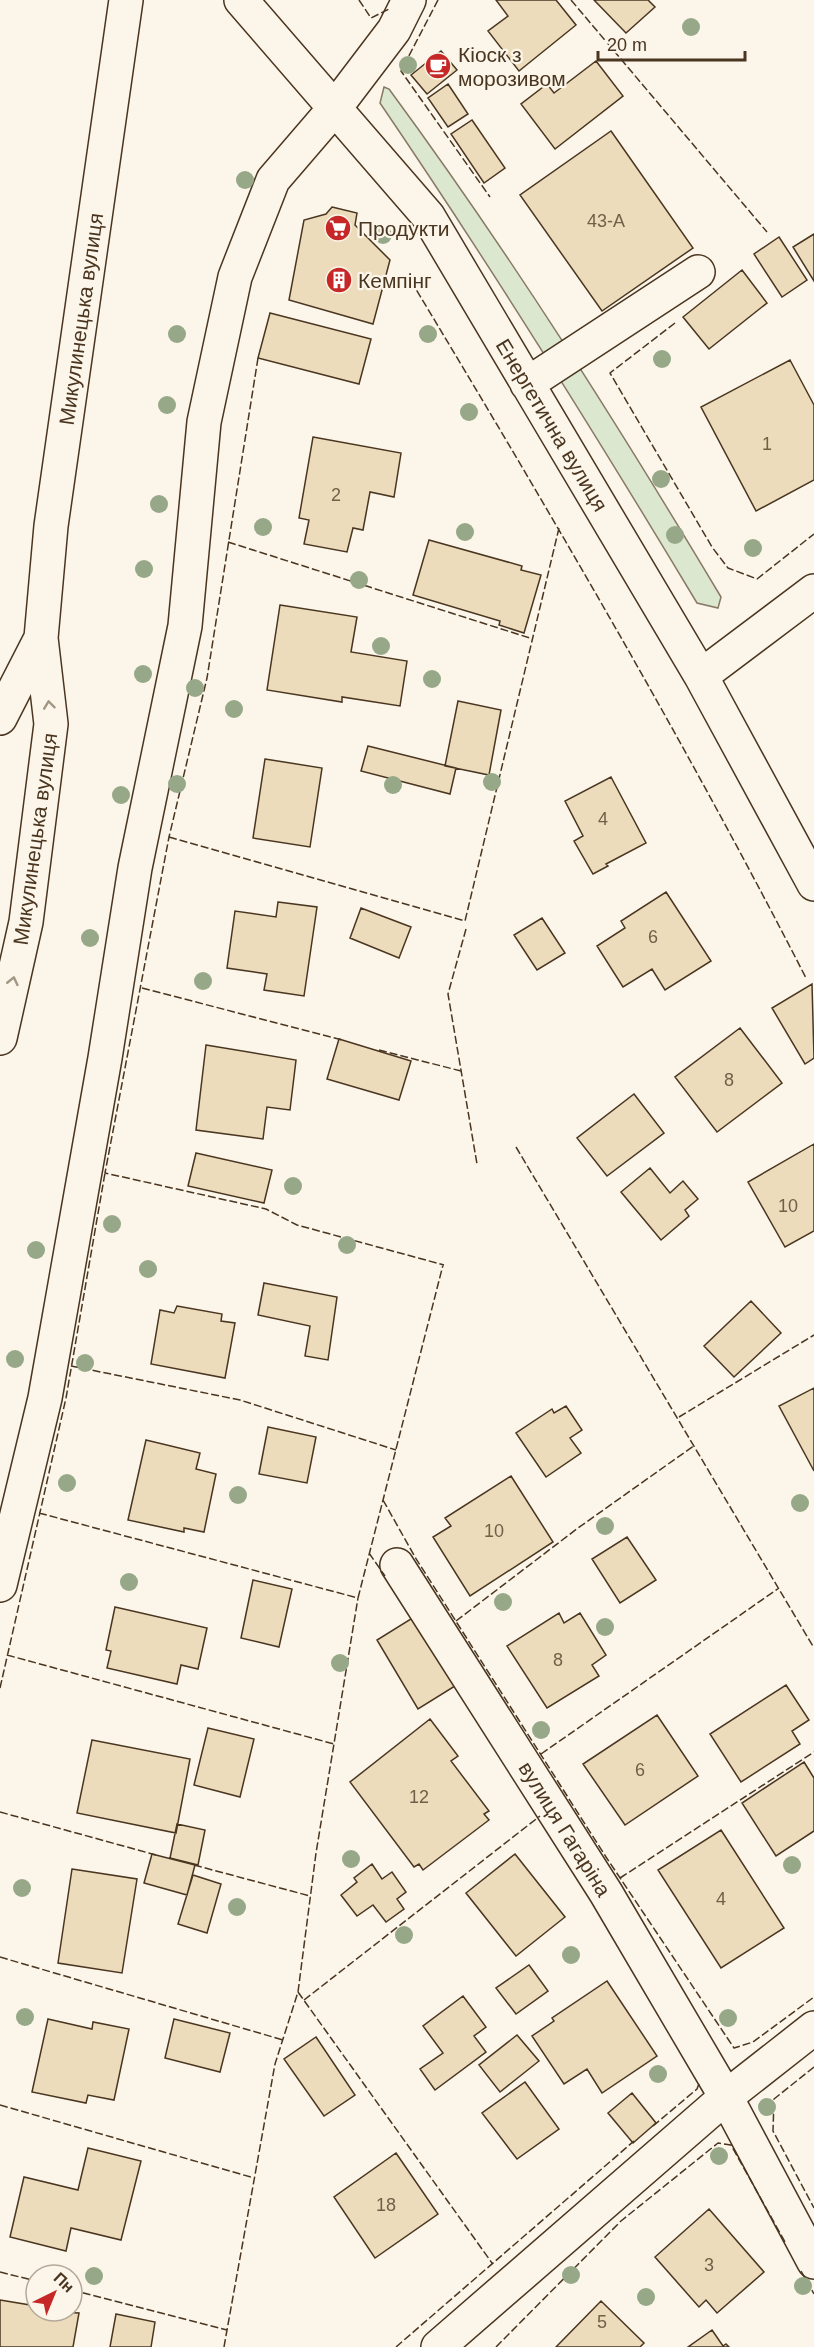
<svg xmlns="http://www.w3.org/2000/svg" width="814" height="2347" viewBox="0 0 814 2347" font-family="Arial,sans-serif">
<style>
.green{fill:#dce7d0;stroke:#887966;stroke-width:1.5}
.building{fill:#ecdcbc;stroke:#4a3520;stroke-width:1.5}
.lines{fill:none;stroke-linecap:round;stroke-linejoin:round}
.minor-casing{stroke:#4a3520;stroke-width:36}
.highway-casing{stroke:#4a3520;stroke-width:36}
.minor{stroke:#fbf6e9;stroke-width:33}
.highway{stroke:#fbf6e9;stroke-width:33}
.fence{stroke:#4a3520;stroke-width:1.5;stroke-dasharray:8 3;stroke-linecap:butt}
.tree{fill:#96a887}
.oneway{stroke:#a29684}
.labels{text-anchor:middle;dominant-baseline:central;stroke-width:4.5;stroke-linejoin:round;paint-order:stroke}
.number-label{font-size:18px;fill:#725f47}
.poi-label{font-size:21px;fill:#4a3520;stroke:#fbf6e9;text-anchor:start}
.street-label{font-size:21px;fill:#4a3520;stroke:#fbf6e9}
</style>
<rect width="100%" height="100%" fill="#fbf6e9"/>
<path class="green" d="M384 87 389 89C509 252 617 423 721 597L718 608 697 603C595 433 491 266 380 103Z"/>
<path class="building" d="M496 0H556L576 25 519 71 488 31 508 16Z
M594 0H648L655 7 626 33Z
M441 51 457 70 427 94 411 75Z
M596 61 623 96 555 149 521 104 547 84 554 93Z
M448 84 468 114 448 127 428 98Z
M472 120 505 168 484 183 451 134Z
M611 131 693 248 602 311 520 195Z
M332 207 357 213 355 225 390 260 373 324 289 300 304 220 326 214Z
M814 234V281L793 247Z
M779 237 807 280 782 297 754 254Z
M742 270 767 303 709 349 683 317Z
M270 313 371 339 359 384 258 358Z
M790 360 814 405V480L756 511 701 407Z
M313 437 401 453 394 497 370 492 363 530 353 528 347 552 304 544 309 520 299 518Z
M429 540 522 566 521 570 541 575 524 633 499 625 500 621 413 595Z
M280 605 357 617 351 652 407 661 400 706 342 697V702L267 690Z
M458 701 501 710 489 775 445 766Z
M368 746 456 768 450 794 361 771Z
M265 759 322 768 310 847 253 838Z
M611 777 646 843 606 864 608 866 593 874 574 841 583 836 565 801Z
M666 892 711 961 665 990 652 969 623 987 597 946 625 928 621 921Z
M278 902 317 907 304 996 264 990 267 974 227 968 235 911 276 917Z
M361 908 411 927 399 958 350 938Z
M542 918 565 953 537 970 514 935Z
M812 984 814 1058 805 1064 772 1008Z
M740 1028 782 1083 717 1132 675 1077Z
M339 1039 411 1061 399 1100 327 1079Z
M206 1045 296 1060 290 1110 267 1107 263 1139 196 1130Z
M634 1094 664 1133 607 1176 577 1138Z
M814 1144V1231L785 1247 748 1182Z
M196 1153 272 1170 264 1203 188 1186Z
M650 1168 670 1193 683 1181 698 1199 685 1210 689 1216 661 1240 621 1192Z
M264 1283 337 1297 328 1360 305 1356 310 1326 258 1315Z
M751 1301 781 1333 734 1377 704 1346Z
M177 1306 222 1314 221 1321 235 1323 225 1378 151 1364 160 1310 174 1313Z
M814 1388V1471L779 1406Z
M566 1406 582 1430 570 1438 581 1453 546 1477 516 1433 552 1409 554 1413Z
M268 1427 316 1437 307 1483 259 1474Z
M146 1440 200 1453 196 1469 216 1474 204 1532 184 1528V1532L128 1520Z
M511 1476 553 1542 470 1596 433 1537 451 1526 445 1518Z
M627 1537 656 1580 620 1603 592 1559Z
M253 1580 292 1589 279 1647 241 1638Z
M115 1607 207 1628 198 1669 181 1665 177 1684 107 1668 111 1651 106 1650Z
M559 1613 564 1623 580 1613 606 1655 592 1665 599 1676 547 1708 507 1646Z
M414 1617 455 1686 418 1709 377 1640Z
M786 1685 809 1720 792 1731 800 1744 741 1782 710 1734Z
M657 1715 698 1776 625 1825 583 1764Z
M430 1719 458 1756 451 1761 489 1811 484 1814 489 1820 423 1870 419 1864 414 1867 350 1782Z
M208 1728 254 1739 240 1797 194 1785Z
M92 1740 190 1759 176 1833 77 1813Z
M804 1762 814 1778V1831L776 1856 742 1803Z
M177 1824 205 1830 198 1865 170 1858Z
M721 1830 784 1928 721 1968 658 1870Z
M152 1854 195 1865 187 1895 144 1883Z
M515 1854 565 1917 516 1956 466 1893Z
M372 1864 382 1879 392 1872 406 1892 397 1899 404 1909 386 1922 373 1905 357 1916 341 1895 357 1882 354 1878Z
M72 1869 137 1879 122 1973 58 1963Z
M193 1875 221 1884 207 1933 178 1924Z
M529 1965 548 1991 516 2014 496 1988Z
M607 1981 657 2056 602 2093 587 2069 564 2084 532 2036 554 2021 552 2018Z
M463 1996 486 2027 474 2036 486 2052 435 2090 420 2069 443 2053 423 2026Z
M48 2019 92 2029 93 2022 129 2029 114 2100 88 2095 86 2103 32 2092Z
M174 2019 230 2033 220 2072 165 2058Z
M517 2035 539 2061 500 2092 479 2065Z
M316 2037 355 2095 324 2116 284 2059Z
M525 2082 559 2129 517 2159 482 2113Z
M632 2093 656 2123 633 2143 608 2113Z
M88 2148 141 2161 121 2240 71 2228 66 2251 10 2237 24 2177 78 2190Z
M396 2153 438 2214 375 2258 334 2197Z
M709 2209 764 2272 717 2313 706 2300 699 2307 655 2257Z
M0 2300 36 2306V2311L79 2313 73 2347H0Z
M601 2301 644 2343 640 2347H556Z
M116 2314 155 2322 151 2347H110Z
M712 2330 723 2346 726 2344 729 2347H688Z"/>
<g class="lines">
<defs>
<path id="minor" d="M241 0 428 216 701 676 814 884
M527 384 698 272
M701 676 814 591
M397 1565 606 1893 726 2097 814 2262
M0 1585 45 1398 105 1058 135 868 185 626 204 422 235 277 273 180 334 109 394 30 409 0
M438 2347 726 2097 814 2028"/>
<path id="highway" d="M0 718 41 638
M0 1038 26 922 51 724 41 638 51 526 126 0"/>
</defs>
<use href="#minor" class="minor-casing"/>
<use href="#highway" class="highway-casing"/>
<use href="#minor" class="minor"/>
<use href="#highway" class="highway"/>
<path class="fence" d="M359 0 371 18 389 9
M438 0 401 71 490 197
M571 0 767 232
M411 281C549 510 684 740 806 978
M675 323 610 373 712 547 728 568 757 579 814 534
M258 358 207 678 169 837 105 1173 266 1209 297 1225 444 1265
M228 542 533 639
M169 837 465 921 559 528
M466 929 448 994 477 1164
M142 988 342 1040
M379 1050 461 1071
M516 1147 814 1648
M71 1366 240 1400 396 1450
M679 1417 814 1335
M383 1500 415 1557 606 1857 734 2048 753 2042 814 1997
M39 1513 358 1598 443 1265
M369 1553 385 1576
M456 1621 578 1528 695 1445
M7 1655 334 1744
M0 1688 66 1398 105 1173
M541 1754 779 1588
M0 1812 156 1855
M194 1865 310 1896
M620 1878 814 1752
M0 1957 283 2040
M298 1992 492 2263
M304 2000 540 1816
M814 2067 774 2099 773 2131 814 2208
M0 2105 254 2178
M653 2126 697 2089 700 2081
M801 2271 814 2294
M0 2272 36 2281
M72 2290 227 2330 275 2064 298 1992 316 1853 358 1598
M224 2347 227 2330
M396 2347 634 2141
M496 2347 621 2221 718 2143 731 2145 785 2242"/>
</g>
<g class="tree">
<circle cx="691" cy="27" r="9"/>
<circle cx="408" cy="65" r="9"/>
<circle cx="245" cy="180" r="9"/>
<circle cx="383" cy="235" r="9"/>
<circle cx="177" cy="334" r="9"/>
<circle cx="428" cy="334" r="9"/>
<circle cx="662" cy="359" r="9"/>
<circle cx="167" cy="405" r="9"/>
<circle cx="469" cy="412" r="9"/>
<circle cx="661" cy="479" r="9"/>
<circle cx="159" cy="504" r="9"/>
<circle cx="263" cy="527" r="9"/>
<circle cx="465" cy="532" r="9"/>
<circle cx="675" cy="535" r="9"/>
<circle cx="753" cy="548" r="9"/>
<circle cx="144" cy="569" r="9"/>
<circle cx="359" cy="580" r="9"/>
<circle cx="381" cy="646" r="9"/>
<circle cx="143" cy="674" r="9"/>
<circle cx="432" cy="679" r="9"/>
<circle cx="195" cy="688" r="9"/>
<circle cx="234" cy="709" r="9"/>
<circle cx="492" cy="782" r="9"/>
<circle cx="177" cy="784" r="9"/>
<circle cx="393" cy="785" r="9"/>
<circle cx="121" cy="795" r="9"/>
<circle cx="90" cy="938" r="9"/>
<circle cx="203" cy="981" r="9"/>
<circle cx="293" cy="1186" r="9"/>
<circle cx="112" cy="1224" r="9"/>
<circle cx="347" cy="1245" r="9"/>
<circle cx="36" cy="1250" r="9"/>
<circle cx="148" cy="1269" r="9"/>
<circle cx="15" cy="1359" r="9"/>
<circle cx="85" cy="1363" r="9"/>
<circle cx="67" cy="1483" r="9"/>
<circle cx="238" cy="1495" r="9"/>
<circle cx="800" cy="1503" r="9"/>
<circle cx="605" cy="1526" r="9"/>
<circle cx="129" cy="1582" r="9"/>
<circle cx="503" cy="1602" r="9"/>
<circle cx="605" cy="1627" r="9"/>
<circle cx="340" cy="1663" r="9"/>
<circle cx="541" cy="1730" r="9"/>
<circle cx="351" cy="1859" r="9"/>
<circle cx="792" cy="1865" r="9"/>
<circle cx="22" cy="1888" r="9"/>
<circle cx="237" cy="1907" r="9"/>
<circle cx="404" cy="1935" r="9"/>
<circle cx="571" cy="1955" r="9"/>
<circle cx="25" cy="2017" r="9"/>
<circle cx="728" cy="2018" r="9"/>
<circle cx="658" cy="2074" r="9"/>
<circle cx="767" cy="2107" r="9"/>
<circle cx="719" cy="2156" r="9"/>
<circle cx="571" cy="2275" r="9"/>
<circle cx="94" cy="2276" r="9"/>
<circle cx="803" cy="2286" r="9"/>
<circle cx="646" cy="2297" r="9"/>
</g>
<defs><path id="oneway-chevron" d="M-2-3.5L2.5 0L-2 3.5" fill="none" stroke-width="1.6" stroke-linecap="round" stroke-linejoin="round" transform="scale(1.5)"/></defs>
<g class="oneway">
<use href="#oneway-chevron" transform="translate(49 705) rotate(-97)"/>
<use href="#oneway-chevron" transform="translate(13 981) rotate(-77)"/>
</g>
<defs>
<symbol id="cafe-disc" viewBox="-11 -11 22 22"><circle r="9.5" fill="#c62828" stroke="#fbf6e9"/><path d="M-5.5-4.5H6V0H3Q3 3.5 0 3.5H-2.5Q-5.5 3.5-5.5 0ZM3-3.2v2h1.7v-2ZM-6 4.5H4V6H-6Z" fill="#fff"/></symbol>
<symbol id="supermarket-disc" viewBox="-11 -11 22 22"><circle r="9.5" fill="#c62828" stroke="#fbf6e9"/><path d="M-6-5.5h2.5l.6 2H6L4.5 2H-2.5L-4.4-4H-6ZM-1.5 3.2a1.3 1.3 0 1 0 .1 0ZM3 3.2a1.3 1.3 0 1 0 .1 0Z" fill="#fff"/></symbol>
<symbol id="building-disc" viewBox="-11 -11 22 22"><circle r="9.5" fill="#c62828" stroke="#fbf6e9"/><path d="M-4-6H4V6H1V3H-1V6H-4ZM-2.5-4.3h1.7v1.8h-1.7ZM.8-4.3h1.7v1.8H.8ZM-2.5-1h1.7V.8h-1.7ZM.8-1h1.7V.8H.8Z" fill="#fff"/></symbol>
</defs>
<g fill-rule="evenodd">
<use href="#cafe-disc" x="423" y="51" width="30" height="30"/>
<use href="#supermarket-disc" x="323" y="213" width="30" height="30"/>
<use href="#building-disc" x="324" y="265" width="30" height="30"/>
</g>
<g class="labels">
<g class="number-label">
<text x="606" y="221">43-А</text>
<text x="767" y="444">1</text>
<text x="336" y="495">2</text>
<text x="603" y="819">4</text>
<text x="653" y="937">6</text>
<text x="729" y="1080">8</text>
<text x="788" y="1206">10</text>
<text x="494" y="1531">10</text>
<text x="558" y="1660">8</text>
<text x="640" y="1770">6</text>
<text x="419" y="1797">12</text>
<text x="721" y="1899">4</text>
<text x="386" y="2205">18</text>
<text x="709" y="2265">3</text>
<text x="602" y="2322">5</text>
</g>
<g class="poi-label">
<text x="458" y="54">Кіоск з<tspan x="458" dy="24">морозивом</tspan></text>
<text x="358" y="228">Продукти</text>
<text x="358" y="280">Кемпінг</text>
</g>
<g class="street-label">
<text transform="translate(81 319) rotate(-82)">Микулинецька вулиця</text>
<text transform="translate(552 425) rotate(59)">Енергетична вулиця</text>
<text transform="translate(35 839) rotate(-82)">Микулинецька вулиця</text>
<text transform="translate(565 1829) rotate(58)">вулиця Гагаріна</text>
</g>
</g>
<g transform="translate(54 2293) rotate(43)"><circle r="28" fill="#fbf6e9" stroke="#b4a999" stroke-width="1.5"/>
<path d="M0-4.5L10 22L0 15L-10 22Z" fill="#c62828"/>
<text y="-9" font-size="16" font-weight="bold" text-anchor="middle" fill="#4a3520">Пн</text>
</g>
<path d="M598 51v9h147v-9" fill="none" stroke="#4a3520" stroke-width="3"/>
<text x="607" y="51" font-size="18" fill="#4a3520" stroke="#fbf6e9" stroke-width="4.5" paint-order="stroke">20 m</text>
</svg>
